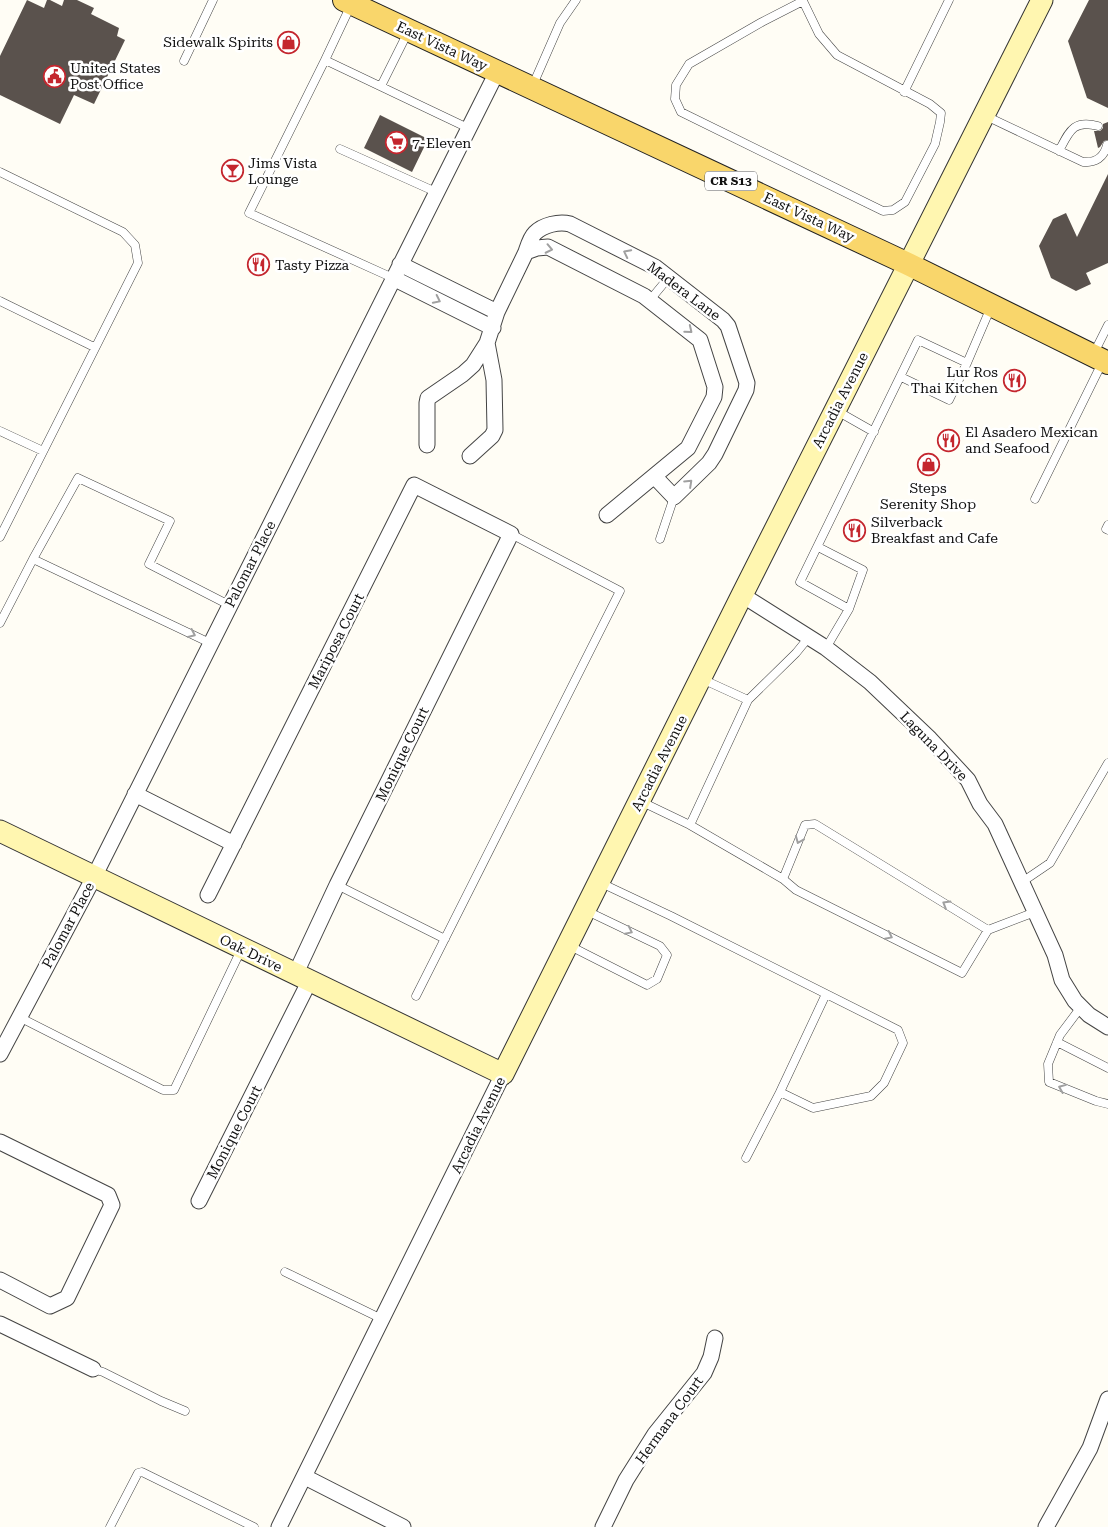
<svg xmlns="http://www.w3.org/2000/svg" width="1108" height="1527" viewBox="0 0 1108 1527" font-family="'Roboto Serif',serif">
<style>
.building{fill:#5a524d}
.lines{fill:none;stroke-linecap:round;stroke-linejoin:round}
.lane-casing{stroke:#444;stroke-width:9}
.street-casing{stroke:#444;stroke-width:17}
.secondary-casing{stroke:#333;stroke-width:23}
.primary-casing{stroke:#222;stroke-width:24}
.lane{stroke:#fff;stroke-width:8}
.street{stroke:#fff;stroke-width:15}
.secondary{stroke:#fff6b0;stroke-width:21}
.primary{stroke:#f9d66b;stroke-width:22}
.oneway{stroke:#a0a0a0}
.labels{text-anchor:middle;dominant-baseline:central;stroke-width:5;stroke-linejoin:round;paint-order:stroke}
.shield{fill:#fff;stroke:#585858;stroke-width:1}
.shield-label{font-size:12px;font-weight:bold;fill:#111}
.poi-label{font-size:14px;fill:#111;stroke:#fff;text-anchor:start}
.street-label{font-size:14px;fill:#111;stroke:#fff}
</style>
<rect width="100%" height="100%" fill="#fffdf5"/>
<path class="building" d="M27 0 44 8 47 0H50L62 6 64 0H77L94 8 91 14 119 28 117 36 125 40 94 104 74 95 60 124 0 95V56Z
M1089 0H1108V108L1087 98 1068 41Z
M380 115 428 139 412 172 364 148Z
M1108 122V140L1104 141 1100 147 1098 148 1094 131H1100L1103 128V124Z
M1108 174V263L1086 273 1091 284 1076 291 1051 278 1039 246 1053 219 1066 213 1077 237Z"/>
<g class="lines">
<defs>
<path id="lane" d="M802 0 803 1 819 34 837 55 930 104 941 113 940 122 935 144 905 202 893 210 883 211 681 112 675 99 676 85 689 64 762 22 803 1
M325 60 351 5
M184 61 213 0
M381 86 408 32
M532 87 560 23 576 0
M904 92 949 0
M986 116 1083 162C1095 163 1104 158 1107 145
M340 149 436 192
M1059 151C1069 132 1073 119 1098 126
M0 172 123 232 135 245 138 263 0 537
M393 278 249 213 325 60 468 128
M650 300 669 277
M0 301 94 347
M1093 355 1108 325
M967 363 991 307
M837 411 874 432
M0 431 43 451
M1035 499 1102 363
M1108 525 1106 529 1108 530
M660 539 674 497
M818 547 863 570 849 609
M0 623 33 559
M210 643 33 559 78 478 170 521 149 564 229 605
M826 648 849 609 800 582 918 340 967 363 949 400 901 377
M702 679 748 700 796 653 809 637
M640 801 690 825 783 879
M690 825 748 700
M1022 882 1050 863 1108 763
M601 883 671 916 898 1030 903 1043 884 1083 871 1096 813 1108 780 1092 826 994
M337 885 445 939
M988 930 815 824 805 825 783 879 796 890 962 973 988 930 1035 912
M568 945 647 985 657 979 667 955 660 946 587 911
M416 996 620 591 511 534
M1081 1007 1060 1035 1048 1064 1049 1082 1096 1101 1108 1104
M19 1017 163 1090H174L241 950
M1057 1042 1108 1068
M746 1158 780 1092
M285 1272 382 1319
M93 1369 103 1372 161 1401 185 1411
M110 1527 138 1473 142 1472 254 1527"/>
<path id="street" d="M400 264 497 312
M393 278 493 328
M427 445V403L428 398 463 374 473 365 487 343
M470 456 492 436 495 430 494 380 487 343 497 312 526 252
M607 515 688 448 714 397 715 387 700 340 644 296 548 247 537 248 526 252C528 246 530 238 535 233 543 225 559 221 570 224L655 267 723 320 728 326 747 383 746 390 715 454 709 463 674 497 655 477
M742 595 826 648 870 682 930 739 968 780 980 804 995 824 1055 955 1062 980 1075 1001 1089 1015 1108 1027
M135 794 234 844
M208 895 414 485 511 534 337 885 295 975
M0 1054 94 877 497 72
M0 1142 108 1195 112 1205 67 1298 50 1306 0 1280
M199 1201 309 982
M0 1324 93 1369
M305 1477 403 1527
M279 1527 503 1074
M603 1527 626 1480 655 1434 704 1373 711 1357 715 1338
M1046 1527 1090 1448 1108 1399"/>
<path id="secondary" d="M0 831 503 1074 742 595 1042 0"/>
<path id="primary" d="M344 0 908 264 1108 363"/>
</defs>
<use href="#lane" class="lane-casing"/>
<use href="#street" class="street-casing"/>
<use href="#secondary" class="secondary-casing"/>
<use href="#primary" class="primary-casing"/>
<use href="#lane" class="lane"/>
<use href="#street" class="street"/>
<use href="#secondary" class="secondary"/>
<use href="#primary" class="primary"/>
</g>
<defs><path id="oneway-chevron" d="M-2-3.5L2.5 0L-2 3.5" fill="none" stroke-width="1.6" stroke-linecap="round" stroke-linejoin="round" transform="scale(1.25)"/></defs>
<g class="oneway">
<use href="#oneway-chevron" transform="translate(549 249) rotate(12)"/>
<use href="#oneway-chevron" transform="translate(627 253) rotate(-153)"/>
<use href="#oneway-chevron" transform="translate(437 300) rotate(26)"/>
<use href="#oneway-chevron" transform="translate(689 330) rotate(39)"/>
<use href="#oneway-chevron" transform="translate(689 483) rotate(-43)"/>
<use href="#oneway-chevron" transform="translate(192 634) rotate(25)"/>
<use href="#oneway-chevron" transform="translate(799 840) rotate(112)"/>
<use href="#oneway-chevron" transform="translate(946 904) rotate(-149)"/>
<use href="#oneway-chevron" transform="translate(629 931) rotate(26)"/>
<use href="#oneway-chevron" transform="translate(889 936) rotate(26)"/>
<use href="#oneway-chevron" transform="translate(1062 1088) rotate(-158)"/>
</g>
<defs>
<symbol id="shop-ring" viewBox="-11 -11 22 22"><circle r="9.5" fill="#fff" stroke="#c4262e" stroke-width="1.5"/><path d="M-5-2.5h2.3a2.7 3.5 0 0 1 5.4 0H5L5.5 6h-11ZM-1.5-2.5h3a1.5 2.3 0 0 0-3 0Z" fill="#c4262e"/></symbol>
<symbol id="civic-ring" viewBox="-11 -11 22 22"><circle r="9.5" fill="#fff" stroke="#c4262e" stroke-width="1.5"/><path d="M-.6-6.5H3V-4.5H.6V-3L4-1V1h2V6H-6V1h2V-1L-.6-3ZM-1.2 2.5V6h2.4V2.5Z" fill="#c4262e"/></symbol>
<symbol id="supermarket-ring" viewBox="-11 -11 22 22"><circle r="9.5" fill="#fff" stroke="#c4262e" stroke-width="1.5"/><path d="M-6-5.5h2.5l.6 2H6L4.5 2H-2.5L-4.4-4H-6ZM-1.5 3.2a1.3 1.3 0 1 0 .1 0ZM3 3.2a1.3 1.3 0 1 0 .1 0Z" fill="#c4262e"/></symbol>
<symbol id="bar-ring" viewBox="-11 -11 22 22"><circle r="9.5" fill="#fff" stroke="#c4262e" stroke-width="1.5"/><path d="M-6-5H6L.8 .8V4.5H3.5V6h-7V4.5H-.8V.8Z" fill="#c4262e"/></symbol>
<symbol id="restaurant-ring" viewBox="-11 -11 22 22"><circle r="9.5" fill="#fff" stroke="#c4262e" stroke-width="1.5"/><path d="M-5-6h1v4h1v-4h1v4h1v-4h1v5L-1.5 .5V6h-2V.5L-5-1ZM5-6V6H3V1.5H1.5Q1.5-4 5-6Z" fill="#c4262e"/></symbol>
</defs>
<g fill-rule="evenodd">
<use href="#shop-ring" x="276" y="30" width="25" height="25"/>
<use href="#civic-ring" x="42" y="64" width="25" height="25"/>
<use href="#supermarket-ring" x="384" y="130" width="25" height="25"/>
<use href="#bar-ring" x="220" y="158" width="25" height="25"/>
<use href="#restaurant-ring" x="246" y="252" width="25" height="25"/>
<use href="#restaurant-ring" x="1002" y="368" width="25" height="25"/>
<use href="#restaurant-ring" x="936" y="428" width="25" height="25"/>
<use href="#shop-ring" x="916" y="452" width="25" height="25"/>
<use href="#restaurant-ring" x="842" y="518" width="25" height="25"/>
</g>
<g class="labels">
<rect class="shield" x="705" y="171.5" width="52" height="19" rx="4"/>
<g class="shield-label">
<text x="731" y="181">CR S13</text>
</g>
<g class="poi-label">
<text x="273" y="42" text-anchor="end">Sidewalk Spirits</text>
<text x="70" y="68">United States<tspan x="70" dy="16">Post Office</tspan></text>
<text x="412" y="143">7-Eleven</text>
<text x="248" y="163">Jims Vista<tspan x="248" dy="16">Lounge</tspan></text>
<text x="275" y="265">Tasty Pizza</text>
<text x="998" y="372" text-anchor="end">Lur Ros<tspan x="998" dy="16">Thai Kitchen</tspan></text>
<text x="965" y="432">El Asadero Mexican<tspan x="965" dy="16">and Seafood</tspan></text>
<text x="928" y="488" text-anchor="middle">Steps<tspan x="928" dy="16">Serenity Shop</tspan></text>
<text x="871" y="522">Silverback<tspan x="871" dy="16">Breakfast and Cafe</tspan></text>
</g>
<g class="street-label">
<text transform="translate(442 46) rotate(25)">East Vista Way</text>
<text transform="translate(809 217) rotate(25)">East Vista Way</text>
<text transform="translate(684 291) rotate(37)">Madera Lane</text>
<text transform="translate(840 400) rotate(-63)">Arcadia Avenue</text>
<text transform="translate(250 564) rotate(-63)">Palomar Place</text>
<text transform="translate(336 641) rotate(-63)">Mariposa Court</text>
<text transform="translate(934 746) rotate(46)">Laguna Drive</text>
<text transform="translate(402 754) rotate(-64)">Monique Court</text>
<text transform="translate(659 763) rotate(-63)">Arcadia Avenue</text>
<text transform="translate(68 925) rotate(-62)">Palomar Place</text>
<text transform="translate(251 953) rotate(26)">Oak Drive</text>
<text transform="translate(478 1125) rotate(-64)">Arcadia Avenue</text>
<text transform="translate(234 1132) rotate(-63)">Monique Court</text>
<text transform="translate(669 1420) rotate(-54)">Hermana Court</text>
</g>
</g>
</svg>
